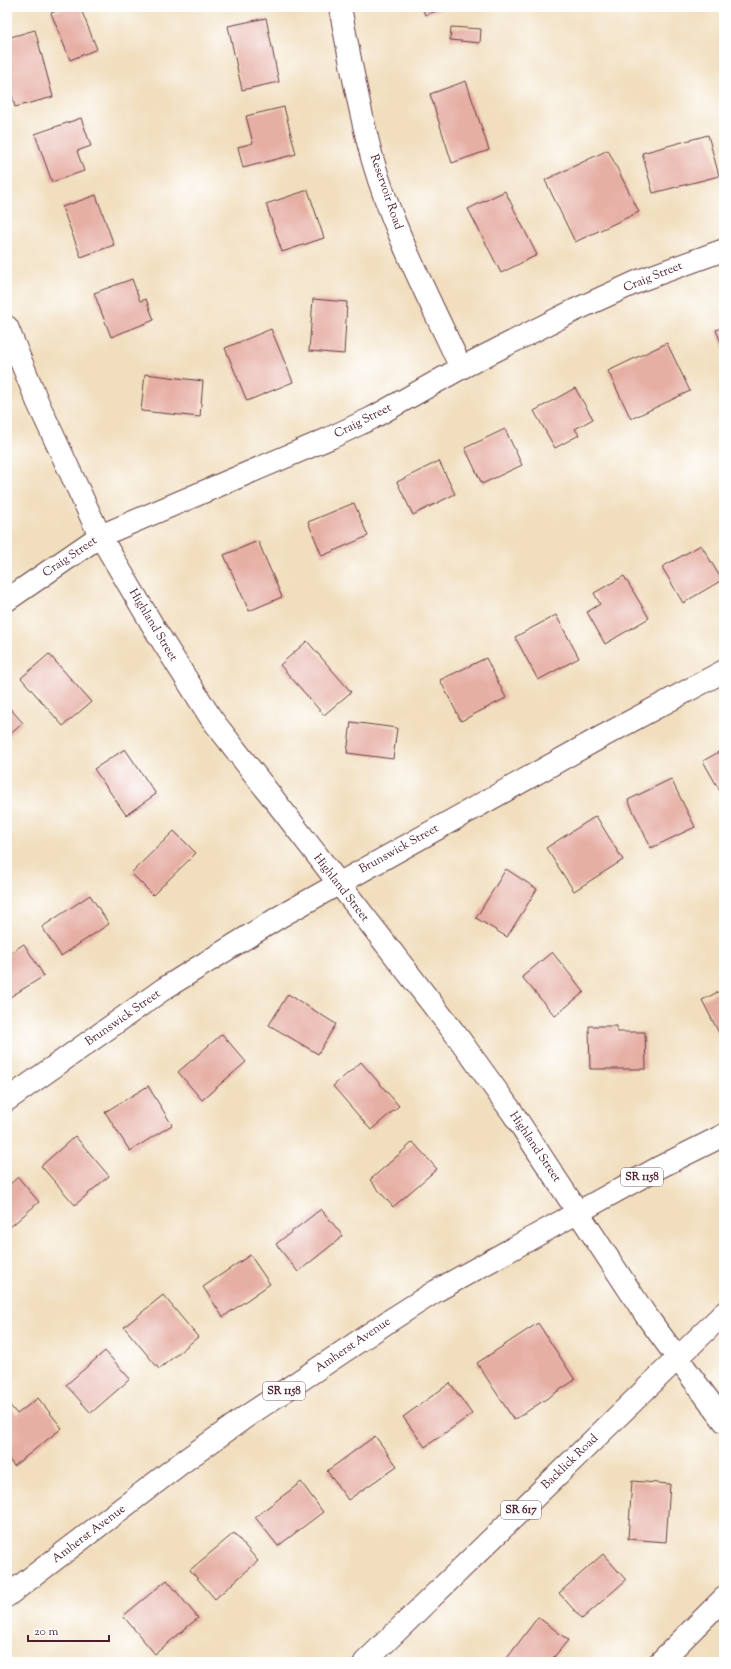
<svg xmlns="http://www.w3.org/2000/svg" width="731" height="1669" viewBox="0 0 731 1669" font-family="'Sorts Mill Goudy',serif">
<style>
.building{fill:#e6afa4}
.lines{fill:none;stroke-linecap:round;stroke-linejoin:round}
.minor-casing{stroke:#633c41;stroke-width:24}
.major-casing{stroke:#633c41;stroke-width:24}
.minor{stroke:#fff;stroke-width:22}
.major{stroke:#fff;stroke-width:22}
.labels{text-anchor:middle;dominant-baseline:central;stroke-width:4;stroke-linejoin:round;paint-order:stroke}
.shield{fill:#fff;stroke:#80626b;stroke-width:1}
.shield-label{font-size:11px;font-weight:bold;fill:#4a1f2b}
.street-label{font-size:12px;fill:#4a1f2b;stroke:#fff}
</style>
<rect width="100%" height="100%" fill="#fff"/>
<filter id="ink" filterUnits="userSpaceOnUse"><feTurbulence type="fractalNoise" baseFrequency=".025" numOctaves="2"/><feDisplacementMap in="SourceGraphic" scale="8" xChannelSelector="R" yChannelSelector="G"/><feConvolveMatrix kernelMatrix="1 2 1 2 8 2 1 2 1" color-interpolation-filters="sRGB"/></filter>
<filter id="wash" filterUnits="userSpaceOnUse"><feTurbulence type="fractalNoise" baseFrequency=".012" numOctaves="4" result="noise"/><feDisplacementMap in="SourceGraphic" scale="16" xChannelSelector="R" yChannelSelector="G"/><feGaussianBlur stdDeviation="0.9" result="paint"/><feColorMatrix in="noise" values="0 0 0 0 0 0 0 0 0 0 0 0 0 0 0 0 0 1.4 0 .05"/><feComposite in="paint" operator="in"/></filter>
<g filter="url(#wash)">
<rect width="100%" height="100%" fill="#f1debe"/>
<g id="blocks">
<path class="building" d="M66 7H80L97 49 70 60 51 13Z
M422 7H449L425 15Z
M266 18 279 82 242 90 228 26Z
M451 27 481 29 480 43 450 40Z
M35 30 53 97 15 107 7 78V38Z
M466 81 489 150 452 163 430 94Z
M284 107 296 154 243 168 238 147 253 143 246 116Z
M81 118 91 146 77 151 84 171 52 182 35 134Z
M708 135 719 176 653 193 642 153Z
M608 150 639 212 575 242 545 180Z
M308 190 324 238 282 252 266 204Z
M505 191 537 255 501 273 468 209Z
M96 195 114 245 81 257 62 207Z
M132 279 140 301 146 299 154 320 111 337 94 293Z
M313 299 347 302 344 354 309 351Z
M724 327V350L716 330Z
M271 329 293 382 247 401 225 348Z
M667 343 690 391 631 419 608 371Z
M145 374 203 381 200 417 141 411Z
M575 388 593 419 575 429 579 435 555 448 534 411Z
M505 429 522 465 482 484 465 448Z
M439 461 455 494 413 515 397 482Z
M354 503 368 536 322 556 308 522Z
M258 541 282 597 249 611 224 555Z
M701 545 722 580 683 603 662 567Z
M624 576 649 618 605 644 587 612 600 604 594 593Z
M556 615 579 658 538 680 515 637Z
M307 641 351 692 324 715 280 665Z
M49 654 91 702 63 726 21 678Z
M486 658 506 698 461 721 440 680Z
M7 705 23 723 7 737Z
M351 722 397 728 393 759 347 753Z
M125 749 156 794 126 815 94 769Z
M724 749V789L720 791 703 761Z
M671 779 695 827 651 848 628 800Z
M596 816 623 860 574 891 546 848Z
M174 831 196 853 153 895 131 873Z
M506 869 537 889 507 937 476 918Z
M90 895 109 924 61 956 42 927Z
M24 944 44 976 7 999V955Z
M552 952 584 992 555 1016 522 977Z
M724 989V1030L719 1033 702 1000Z
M288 994 336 1024 318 1054 269 1025Z
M589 1026H617V1032H645L646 1069H590Z
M222 1034 246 1062 202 1100 178 1072Z
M361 1062 399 1106 371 1130 333 1086Z
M148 1086 172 1125 130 1151 105 1112Z
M75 1136 109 1176 75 1205 41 1166Z
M413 1142 437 1169 393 1207 370 1180Z
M18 1177 39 1202 9 1228 7 1226V1187Z
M321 1209 343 1236 298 1272 276 1244Z
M250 1255 270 1284 223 1317 203 1287Z
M163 1295 198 1337 159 1369 124 1327Z
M538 1323 575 1380 514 1420 477 1363Z
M105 1351 130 1379 91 1413 66 1385Z
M450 1383 472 1414 425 1447 403 1417Z
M38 1398 62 1428 14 1466 7 1457V1402L17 1414Z
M375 1436 397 1466 348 1500 327 1471Z
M632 1481 670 1484 666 1542 628 1539Z
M301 1482 323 1512 278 1546 255 1517Z
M234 1533 258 1561 215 1599 190 1570Z
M603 1554 626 1580 582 1619 559 1593Z
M167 1580 198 1618 155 1654 123 1616Z
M538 1617 568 1640 550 1662H504Z"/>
</g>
</g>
<g filter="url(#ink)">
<use href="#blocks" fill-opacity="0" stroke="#633c41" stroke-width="1"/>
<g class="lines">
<defs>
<path id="minor" d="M340 7C350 59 359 111 373 161 394 233 430 300 461 368
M7 327 38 403 100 536 156 631 211 718 460 1040 512 1112 645 1314 724 1421
M7 600 100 536 330 438 372 418 461 368 573 311 641 280 724 250
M7 1100 165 988 281 916 594 741 724 671
M660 1662 724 1598"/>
<path id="major" d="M7 1596 180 1464 247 1416 386 1323 436 1291 658 1168 724 1135
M365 1662 724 1313"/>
</defs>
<use href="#minor" class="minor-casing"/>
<use href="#major" class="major-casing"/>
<use href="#minor" class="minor"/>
<use href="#major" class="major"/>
</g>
</g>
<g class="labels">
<g class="shield">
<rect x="621" y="1168" width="42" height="18" rx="3"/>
<rect x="263" y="1382" width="42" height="18" rx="3"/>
<rect x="501" y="1501" width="40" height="18" rx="3"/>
</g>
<g class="shield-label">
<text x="642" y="1177">SR 1158</text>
<text x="284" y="1391">SR 1158</text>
<text x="521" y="1510">SR 617</text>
</g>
<g class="street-label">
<text transform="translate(386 192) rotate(71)">Reservoir Road</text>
<text transform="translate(653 277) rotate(-22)">Craig Street</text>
<text transform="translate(363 421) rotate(-27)">Craig Street</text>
<text transform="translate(70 557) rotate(-34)">Craig Street</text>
<text transform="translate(153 625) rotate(59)">Highland Street</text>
<text transform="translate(399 849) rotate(-29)">Brunswick Street</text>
<text transform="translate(341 888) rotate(52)">Highland Street</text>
<text transform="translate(123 1018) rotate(-35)">Brunswick Street</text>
<text transform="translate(535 1147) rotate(56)">Highland Street</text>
<text transform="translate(353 1345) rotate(-34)">Amherst Avenue</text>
<text transform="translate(570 1462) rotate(-44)">Backlick Road</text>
<text transform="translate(89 1534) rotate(-37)">Amherst Avenue</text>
</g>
</g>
<rect width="731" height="1669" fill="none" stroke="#fff" stroke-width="24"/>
<path d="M28 1635v6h81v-6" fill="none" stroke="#4a1f2b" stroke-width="2"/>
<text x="34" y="1635" font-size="12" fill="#4a1f2b" stroke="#ffffff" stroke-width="3" paint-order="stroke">20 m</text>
</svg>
